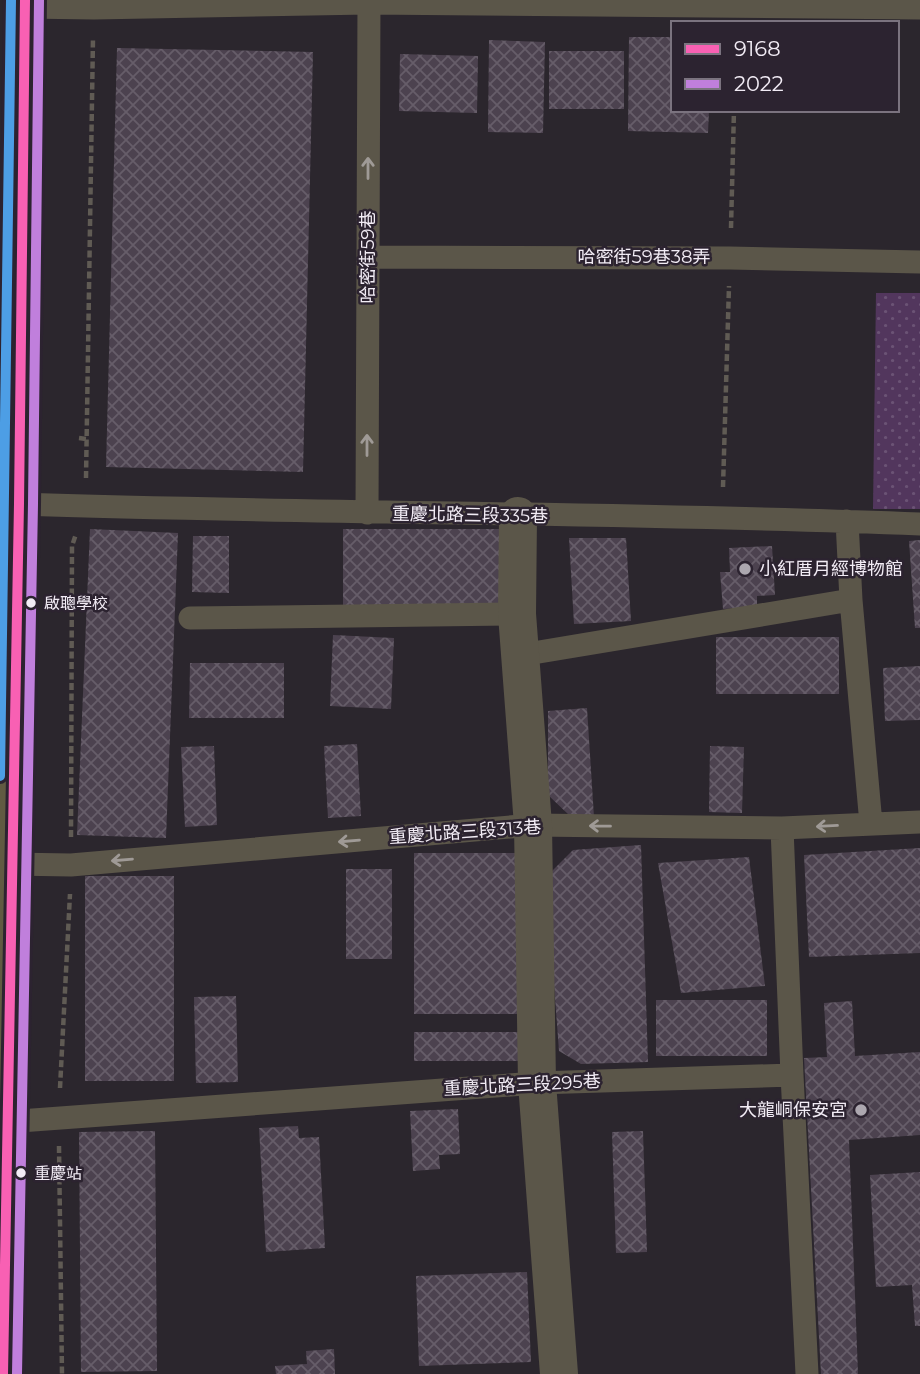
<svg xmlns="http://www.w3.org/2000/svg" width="920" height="1374" viewBox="0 0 920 1374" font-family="Montserrat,'Noto Sans TC',sans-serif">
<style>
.grass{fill:url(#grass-dots)}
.building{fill:url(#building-cross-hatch)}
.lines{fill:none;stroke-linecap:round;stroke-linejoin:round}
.path{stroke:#605b54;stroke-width:4.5;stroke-dasharray:7 3.5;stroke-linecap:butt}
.service{stroke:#5b5649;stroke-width:23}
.minor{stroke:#5b5649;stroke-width:38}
.primary{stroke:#615a42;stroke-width:38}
.bus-1-casing{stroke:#2c2330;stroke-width:16}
.bus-2-casing{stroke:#2c2330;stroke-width:16}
.bus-3-casing{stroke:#2c2330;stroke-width:16}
.bus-1{stroke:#f860b3;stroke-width:10}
.bus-2{stroke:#c07fdc;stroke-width:10}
.bus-3{stroke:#4d9ee5;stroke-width:10}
.oneway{stroke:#9f9a96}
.poi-dot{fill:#aca7af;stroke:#2c2330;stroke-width:2.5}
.bus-dot{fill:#f2ecf5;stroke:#2c2330;stroke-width:2.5}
.labels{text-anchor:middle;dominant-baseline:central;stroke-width:5;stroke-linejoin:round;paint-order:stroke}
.bus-label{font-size:16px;fill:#f2ecf5;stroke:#2c2330;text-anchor:start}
.street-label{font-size:18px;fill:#f2ecf5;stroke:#2c2330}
.poi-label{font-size:18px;fill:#f2ecf5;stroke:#2c2330;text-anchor:start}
</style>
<defs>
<pattern id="grass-dots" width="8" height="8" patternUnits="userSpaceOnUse" patternTransform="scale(1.75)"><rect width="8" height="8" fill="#52365d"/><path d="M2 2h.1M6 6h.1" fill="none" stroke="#6b5375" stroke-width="1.8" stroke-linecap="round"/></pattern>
<pattern id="building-cross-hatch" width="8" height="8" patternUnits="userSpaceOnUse" patternTransform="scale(1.75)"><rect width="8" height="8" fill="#4c424f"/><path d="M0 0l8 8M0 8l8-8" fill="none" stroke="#665d69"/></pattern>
</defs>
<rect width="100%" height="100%" fill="#2b262d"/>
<path class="grass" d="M876 293H920V509H873Z"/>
<path class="building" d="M629 37H673V110H709L708 133 628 131Z
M489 40 545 42 543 133 488 132Z
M117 48 313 52 303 472 106 467Z
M549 51H624V109H549Z
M400 54 478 56 477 113 399 111Z
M90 529 178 533 166 838 77 835Z
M343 529H502V607H343Z
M193 536H229V593L192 592Z
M569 538H626L631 621 574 624Z
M920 540V628H915L909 541Z
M772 546 775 595 757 596V607L723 609 720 572H730L729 548Z
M333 635 394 638 391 709 330 706Z
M716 637H839V694H716Z
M190 663H284V718H189Z
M920 666V720L885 721 883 668Z
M587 708 594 817 569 815 548 795V711Z
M357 744 361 816 328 818 324 746Z
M214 746 217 825 185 827 181 747Z
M710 746 744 747 742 813 709 812Z
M641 845 648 1062 581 1064 559 1051 546 877 573 850Z
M920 848V953L809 957 804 855Z
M414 853H520V1014H414Z
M749 857 765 986 681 993 658 863Z
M346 869H392V959H346Z
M85 876H174V1081H85Z
M236 996 238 1082 196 1083 194 997Z
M656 1000H767V1056H656Z
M852 1001 855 1056 920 1052V1135L849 1140 858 1374H821L804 1058 827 1057 824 1003Z
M414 1032H520V1061H414Z
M458 1109 460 1154 439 1155 440 1169 413 1171 410 1111Z
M298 1126 299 1138 319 1137 325 1248 266 1252 259 1128Z
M155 1131 157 1371 81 1372 79 1132Z
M643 1131 647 1252 616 1253 612 1132Z
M920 1172V1326H915L912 1285 876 1287 870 1175Z
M527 1272 531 1362 419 1366 416 1276Z
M334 1349 335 1374H276L275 1366 307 1364 306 1351Z"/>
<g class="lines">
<path class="path" d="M731 228 734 110
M79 438 86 439
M86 478 93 38
M723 487 729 286
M71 837 72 546 76 534
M60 1088 70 894
M59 1146 62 1374"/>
<path class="service" d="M25 7 94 8 368 3 920 8
M368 257 730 258 920 262
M19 504C320 514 620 512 920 524
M367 513 369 0
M851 600 871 824
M190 618 517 614
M521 655 851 600 847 521
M11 864 71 865 533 825 782 828 920 822
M792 1075 807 1374
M6 1122 537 1083 792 1075 782 828"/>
<path class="minor" d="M518 516 517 614 533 825 537 1083 559 1374"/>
<path class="primary" d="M3 1374 19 504V388L25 0"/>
<defs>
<path id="bus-1" d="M3 1374 19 504 25 0"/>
<path id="bus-2" d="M17 1374 33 504 39 0"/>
<path id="bus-3" d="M0 776 11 0"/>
</defs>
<use href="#bus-1" class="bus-1-casing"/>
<use href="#bus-2" class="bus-2-casing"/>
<use href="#bus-3" class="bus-3-casing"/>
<use href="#bus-1" class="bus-1"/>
<use href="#bus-2" class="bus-2"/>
<use href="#bus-3" class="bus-3"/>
</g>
<defs><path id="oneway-shaft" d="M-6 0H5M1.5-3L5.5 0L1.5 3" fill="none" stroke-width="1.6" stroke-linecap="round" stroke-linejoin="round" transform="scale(1.75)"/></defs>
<g class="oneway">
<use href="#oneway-shaft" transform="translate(368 168) rotate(-90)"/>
<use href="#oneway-shaft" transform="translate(367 445) rotate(-90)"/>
<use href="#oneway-shaft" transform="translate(600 826) rotate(-179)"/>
<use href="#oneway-shaft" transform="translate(827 826) rotate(177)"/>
<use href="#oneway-shaft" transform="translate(349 841) rotate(175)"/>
<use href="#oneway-shaft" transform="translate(122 860) rotate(175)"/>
</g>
<g class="poi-dot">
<circle cx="745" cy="569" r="7"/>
<circle cx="861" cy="1110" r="7"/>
</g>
<g class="bus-dot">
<circle cx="31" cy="603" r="6"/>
<circle cx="21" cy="1173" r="6"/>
</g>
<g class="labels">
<g class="bus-label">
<text x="44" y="603">啟聰學校</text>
<text x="34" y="1173">重慶站</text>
</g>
<g class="street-label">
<text transform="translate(368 257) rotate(-90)">哈密街59巷</text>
<text x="644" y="257">哈密街59巷38弄</text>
<text transform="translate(470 515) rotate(1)">重慶北路三段335巷</text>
<text transform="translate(465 832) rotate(-4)">重慶北路三段313巷</text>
<text transform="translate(522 1085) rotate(-3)">重慶北路三段295巷</text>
</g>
<g class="poi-label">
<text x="759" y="569">小紅厝月經博物館</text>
<text x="847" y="1110" text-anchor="end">大龍峒保安宮</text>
</g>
</g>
<rect x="671" y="21" width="228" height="91" fill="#2c2330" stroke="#7b737f" stroke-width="2"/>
<rect x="685" y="44" width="35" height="10" fill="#f860b3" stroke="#7b737f" stroke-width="2"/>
<text x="734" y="56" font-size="21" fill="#f2ecf5">9168</text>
<rect x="685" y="79" width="35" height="10" fill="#c07fdc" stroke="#7b737f" stroke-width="2"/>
<text x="734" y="91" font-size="21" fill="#f2ecf5">2022</text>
</svg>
